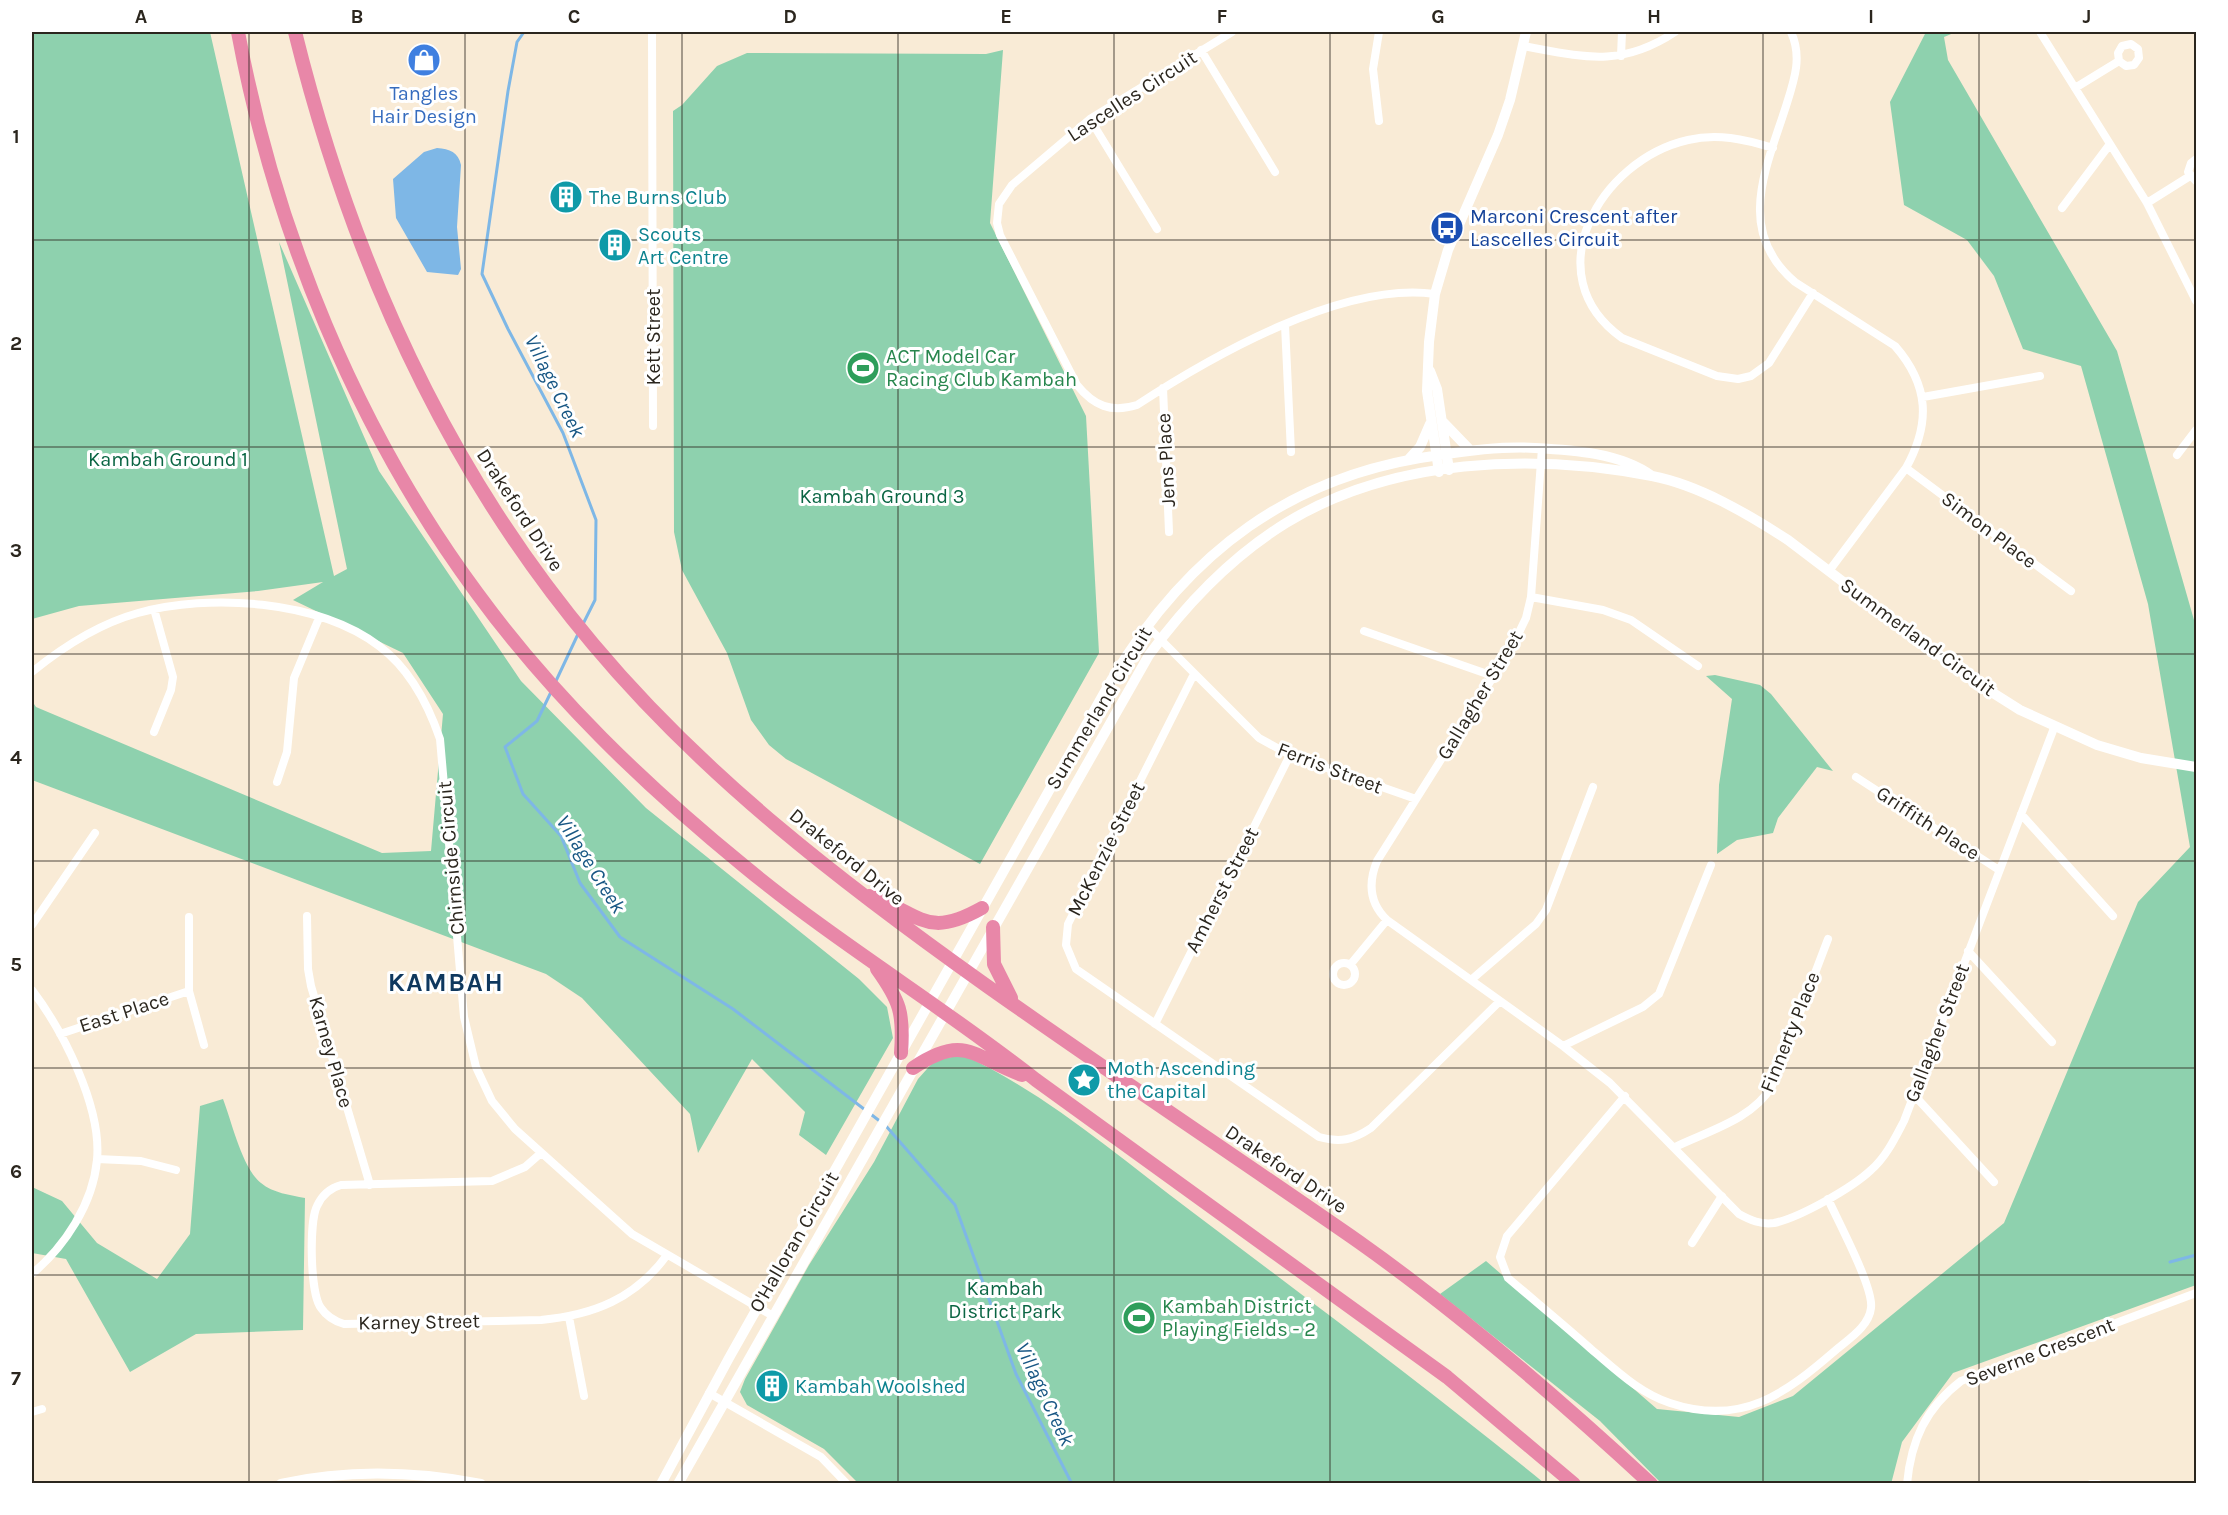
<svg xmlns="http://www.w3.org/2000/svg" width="2228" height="1515" viewBox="0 0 2228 1515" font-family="Karla,sans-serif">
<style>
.green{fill:#8ed1ae}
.water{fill:#7eb7e6}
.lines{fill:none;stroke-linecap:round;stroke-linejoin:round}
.stream{stroke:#7eb7e6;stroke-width:3}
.minor{stroke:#fff;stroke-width:8}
.tertiary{stroke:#fff;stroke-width:10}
.trunk{stroke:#e887a8;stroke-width:14}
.grid{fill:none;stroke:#2b261e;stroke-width:1.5;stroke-opacity:0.55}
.labels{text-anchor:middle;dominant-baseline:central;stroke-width:6;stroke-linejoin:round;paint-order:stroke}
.shop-label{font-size:20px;fill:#366cbe;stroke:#fff}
.street-label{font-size:20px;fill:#2b261e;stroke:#fff}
.culture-label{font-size:20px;fill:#0d838f;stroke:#fff;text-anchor:start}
.transit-label{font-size:20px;fill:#164399;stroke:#fff;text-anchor:start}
.leisure-label{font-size:20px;fill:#27864d;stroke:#fff;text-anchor:start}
.park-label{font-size:20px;fill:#0a6543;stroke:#fff}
.water-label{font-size:21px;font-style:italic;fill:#185784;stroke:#fff}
.district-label{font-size:26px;font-weight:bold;letter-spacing:1.5px;fill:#0f385e;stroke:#fff}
.neatline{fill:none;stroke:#2b261e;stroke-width:2}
.grid-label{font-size:20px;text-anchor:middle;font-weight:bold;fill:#2b261e}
</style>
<rect width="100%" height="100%" fill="#f9ebd6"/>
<path class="green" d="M32 32H210L334 576 347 569 279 242 379 471 521 681 646 808 859 979 887 1007 893 1038 826 1155 799 1135 805 1112 752 1059 698 1153 690 1114 582 998 546 974 32 780V701L36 707 382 853 431 851 443 714 403 653 293 600 323 582 258 591 79 606 32 619Z
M1926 32H1956L1944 37 1948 60 2117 351 2196 627V1084L2194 1088 2196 1090V1285L1953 1373 1902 1442 1891 1484 1661 1483 1600 1421 1440 1294 1486 1261 1657 1409 1739 1417 1793 1396 2004 1223 2138 902 2190 847 2148 604 2081 366 2023 349 1994 276 1967 240 1904 205 1890 102Z
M1003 50 990 223 1086 416 1099 653 980 864 786 759 769 745 751 720 727 653 682 570 674 532 673 111 682 105 717 66 747 53 986 54Z
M1715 675 1760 685 1771 694 1833 771 1817 767 1778 818 1773 833 1737 840 1717 854 1719 785 1732 699 1706 676Z
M963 1055C1046 1093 1118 1156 1191 1211 1310 1301 1429 1389 1544 1483H858L824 1449 747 1405 740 1392 745 1379 809 1265 874 1162 918 1079 935 1060Z
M223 1099C232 1122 242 1168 261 1183 273 1193 290 1195 305 1198L303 1330 196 1334 130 1372 66 1259 32 1253V1187L62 1201 97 1243 157 1279 190 1234 200 1106Z"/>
<path class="water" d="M437 148C450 149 458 152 461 165L457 227 461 269 458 275 427 272 396 218 393 179 424 152Z"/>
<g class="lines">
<path class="stream" d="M524 32 517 42 508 91 482 274 508 329 563 433 596 520 595 600 583 624
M555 683 579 632
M551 692 537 721 505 747 523 794 561 836 580 883 620 937 733 1009 881 1122
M886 1126 955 1205 1016 1374 1072 1484
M2170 1262 2196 1255"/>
<path class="minor" d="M652 32 653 426
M1232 32 1090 119 1012 185 999 204 997 223 1000 235 1077 385C1094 406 1111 413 1137 405 1212 356 1343 281 1435 294
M1379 32 1373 69 1379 121
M1791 32C1802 56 1795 78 1787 103 1767 167 1734 230 1795 282L1895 346C1929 385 1931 423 1906 468L1829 571
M2040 32 2147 203 2196 301
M1523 46C1583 57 1621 68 1675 32
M1201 50 1275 172
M1621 56 1622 32
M2075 88 2119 61 2118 53 2122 46 2131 44 2138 49 2139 58 2134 65 2126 66 2119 61
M1090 119 1157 229
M1773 148C1744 139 1717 133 1688 140 1600 160 1534 275 1622 338L1717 376 1738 379 1751 376 1769 363 1813 293
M2196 159 2191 163 2188 172 2196 181
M2147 203 2190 176
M2062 208 2110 144
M1285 325 1291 452
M1163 388 1169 532
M1923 397 2040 376
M1542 448 1531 597 1526 618 1512 647 1377 861C1368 883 1369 903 1387 920L1563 1046 1610 1083 1739 1214C1750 1220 1761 1225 1774 1223 1799 1218 1852 1188 1871 1170 1886 1157 1895 1138 1904 1121L2054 728
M2177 455 2196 430
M1906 468 2071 591
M1531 597 1603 610 1631 620 1698 666
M154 609 173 677 171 690 154 732
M1147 626 1259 738 1290 755 1416 799
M1364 631 1493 676
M32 672C64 646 98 624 138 613 209 593 318 600 379 646 410 669 428 704 440 739L464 1017 476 1067 492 1101 515 1129 632 1234 773 1316
M1194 674 1068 924 1066 945 1076 969 1319 1137C1340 1143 1353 1140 1371 1128L1500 1001
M1856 777 1999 870
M277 782 287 752 294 678 319 618
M2021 814 2113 916
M307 916 308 969 311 986 370 1185
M189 917V991L204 1045
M32 925 95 833
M1968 951 2052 1042
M1333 974a11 11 0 1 1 22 0a11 11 0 1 1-22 0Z
M1350 965 1387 920
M1471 980 1536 924 1546 910 1593 787
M32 990C63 1031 102 1107 97 1160 93 1204 65 1246 32 1274
M1155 1024 1290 755
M60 1034 189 991
M1563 1046 1643 1007 1659 994 1711 865
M1914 1095 1994 1182
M1625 1096 1507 1236 1500 1257 1508 1278C1536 1302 1564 1325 1591 1349 1615 1369 1639 1393 1670 1403 1742 1427 1785 1394 1837 1349 1850 1338 1869 1326 1871 1308 1874 1288 1838 1221 1828 1199
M1675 1147C1708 1131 1753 1119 1772 1086L1828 939
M541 1153 525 1167 492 1181 341 1185C330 1188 322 1195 317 1206 309 1222 310 1294 321 1308 327 1317 334 1321 344 1324L541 1320C593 1315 635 1299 667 1255
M97 1159 141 1161 176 1170
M1692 1243 1722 1196
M569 1317 584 1396
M709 1393 821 1457 847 1484
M32 1412 42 1409
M1907 1484C1911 1440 1926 1408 1961 1381L2196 1293
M2091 1484H2098"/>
<path class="tertiary" d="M1430 371 1437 389 1449 470
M1442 421 1470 450
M1409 459 1420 447 1430 424
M1439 472 1427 391 1429 342 1435 294 1448 250 1498 135 1510 100 1526 32
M281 1484C348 1469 414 1471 481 1484
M661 1484 729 1358 1112 679C1188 552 1292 474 1440 455 1472 450 1503 446 1535 448 1573 450 1621 453 1652 476
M678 1484 1149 655C1187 603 1231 557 1286 523 1392 458 1533 453 1652 476 1699 485 1748 514 1788 540L1971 679 2020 710 2097 745 2141 758 2196 767"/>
<path class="trunk" d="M238 32C275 231 356 429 477 593 553 697 645 785 744 866 837 943 941 1005 1036 1080L1447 1377 1574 1484
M295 32C350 254 444 467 593 644 705 778 845 885 987 986 1110 1073 1235 1156 1359 1242 1462 1315 1558 1398 1651 1484
M869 896C921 913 925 940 982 908
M993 927 994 964 1011 998
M877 969C900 1001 904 1013 901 1053
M913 1068C965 1033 973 1057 1022 1075"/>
</g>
<path class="grid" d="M249 32V1484M465 32V1484M682 32V1484M898 32V1484M1114 32V1484M1330 32V1484M1546 32V1484M1763 32V1484M1979 32V1484M32 240H2196M32 447H2196M32 654H2196M32 861H2196M32 1068H2196M32 1275H2196"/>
<defs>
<symbol id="shop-disc" viewBox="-11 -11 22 22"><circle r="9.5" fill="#3f7fe0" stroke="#fff"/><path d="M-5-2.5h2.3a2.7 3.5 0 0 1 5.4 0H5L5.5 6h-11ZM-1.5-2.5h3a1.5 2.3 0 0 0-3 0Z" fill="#fff"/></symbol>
<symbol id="building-disc" viewBox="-11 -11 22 22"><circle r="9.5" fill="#0f9aa8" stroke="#fff"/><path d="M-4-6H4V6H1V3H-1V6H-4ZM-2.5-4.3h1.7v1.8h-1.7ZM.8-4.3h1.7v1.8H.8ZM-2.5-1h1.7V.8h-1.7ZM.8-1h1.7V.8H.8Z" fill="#fff"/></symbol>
<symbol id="bus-disc" viewBox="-11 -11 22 22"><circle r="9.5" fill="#1a4fb4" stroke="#fff"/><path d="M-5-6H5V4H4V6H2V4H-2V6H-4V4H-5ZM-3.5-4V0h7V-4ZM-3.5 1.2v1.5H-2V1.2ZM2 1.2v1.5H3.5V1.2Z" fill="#fff"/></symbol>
<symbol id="stadium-disc" viewBox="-11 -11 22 22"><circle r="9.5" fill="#2e9e5b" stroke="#fff"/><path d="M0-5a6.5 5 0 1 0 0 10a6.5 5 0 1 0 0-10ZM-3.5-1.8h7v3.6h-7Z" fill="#fff"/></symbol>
<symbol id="sight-disc" viewBox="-11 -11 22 22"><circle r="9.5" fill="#0f9aa8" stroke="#fff"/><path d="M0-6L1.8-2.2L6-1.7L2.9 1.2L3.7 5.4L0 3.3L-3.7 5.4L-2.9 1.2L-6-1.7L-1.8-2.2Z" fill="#fff"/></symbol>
</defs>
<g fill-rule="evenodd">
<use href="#shop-disc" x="405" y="41" width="38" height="38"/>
<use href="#building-disc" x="547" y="178" width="38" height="38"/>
<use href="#bus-disc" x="1428" y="209" width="38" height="38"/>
<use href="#building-disc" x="596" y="226" width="38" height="38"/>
<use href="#stadium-disc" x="844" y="349" width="38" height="38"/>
<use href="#sight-disc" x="1065" y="1061" width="38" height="38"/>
<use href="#stadium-disc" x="1120" y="1299" width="38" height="38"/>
<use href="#building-disc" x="753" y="1367" width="38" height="38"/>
</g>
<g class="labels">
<g class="shop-label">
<text x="424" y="93">Tangles<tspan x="424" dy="23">Hair Design</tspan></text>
</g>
<g class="street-label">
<text transform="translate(1132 96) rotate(-33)">Lascelles Circuit</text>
<text transform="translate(653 337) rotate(-90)">Kett Street</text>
<text transform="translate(1166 460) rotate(-93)">Jens Place</text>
<text transform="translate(520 510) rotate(57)">Drakeford Drive</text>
<text transform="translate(1989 530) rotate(37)">Simon Place</text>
<text transform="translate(1918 637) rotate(36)">Summerland Circuit</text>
<text transform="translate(1480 695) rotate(-59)">Gallagher Street</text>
<text transform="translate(1099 708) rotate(-59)">Summerland Circuit</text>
<text transform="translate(1330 768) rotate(21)">Ferris Street</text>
<text transform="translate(1928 823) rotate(33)">Griffith Place</text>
<text transform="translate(1106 849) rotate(-63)">McKenzie Street</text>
<text transform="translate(847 857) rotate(39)">Drakeford Drive</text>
<text transform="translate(451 858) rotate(-95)">Chirnside Circuit</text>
<text transform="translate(1222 890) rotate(-63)">Amherst Street</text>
<text transform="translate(124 1012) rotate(-18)">East Place</text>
<text transform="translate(1790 1032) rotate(-68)">Finnerty Place</text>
<text transform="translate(1937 1033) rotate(-69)">Gallagher Street</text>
<text transform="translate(331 1052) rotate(74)">Karney Place</text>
<text transform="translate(1286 1169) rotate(34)">Drakeford Drive</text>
<text transform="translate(794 1242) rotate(-60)">O'Halloran Circuit</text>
<text transform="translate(419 1322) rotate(-1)">Karney Street</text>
<text transform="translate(2040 1352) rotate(-21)">Severne Crescent</text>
</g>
<g class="culture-label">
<text x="589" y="197">The Burns Club</text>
<text x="638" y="234">Scouts<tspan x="638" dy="23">Art Centre</tspan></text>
<text x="1107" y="1068">Moth Ascending<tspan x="1107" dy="23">the Capital</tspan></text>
<text x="795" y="1386">Kambah Woolshed</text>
</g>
<g class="transit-label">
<text x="1470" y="216">Marconi Crescent after<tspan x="1470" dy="23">Lascelles Circuit</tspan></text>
</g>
<g class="leisure-label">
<text x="886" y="356">ACT Model Car<tspan x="886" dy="23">Racing Club Kambah</tspan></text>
<text x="1162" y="1306">Kambah District<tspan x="1162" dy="23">Playing Fields - 2</tspan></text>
</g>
<g class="park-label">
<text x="168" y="459">Kambah Ground 1</text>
<text x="882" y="496">Kambah Ground 3</text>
<text x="1005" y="1288">Kambah<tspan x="1005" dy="23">District Park</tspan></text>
</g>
<g class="water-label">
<text transform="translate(555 386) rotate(64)">Village Creek</text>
<text transform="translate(591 864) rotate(58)">Village Creek</text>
<text transform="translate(1045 1394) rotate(65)">Village Creek</text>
</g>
<g class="district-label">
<text x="446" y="982">KAMBAH</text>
</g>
</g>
<rect width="2228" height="1515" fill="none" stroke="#ffffff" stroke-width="66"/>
<rect x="33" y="33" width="2162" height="1449" class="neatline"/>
<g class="grid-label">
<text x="141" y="23">A</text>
<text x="357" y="23">B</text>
<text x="574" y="23">C</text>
<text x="790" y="23">D</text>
<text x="1006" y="23">E</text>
<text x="1222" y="23">F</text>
<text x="1438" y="23">G</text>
<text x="1654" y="23">H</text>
<text x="1871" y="23">I</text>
<text x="2087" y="23">J</text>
<text x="16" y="143">1</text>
<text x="16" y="350">2</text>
<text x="16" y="557">3</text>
<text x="16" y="764">4</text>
<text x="16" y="971">5</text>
<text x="16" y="1178">6</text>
<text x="16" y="1385">7</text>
</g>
</svg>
